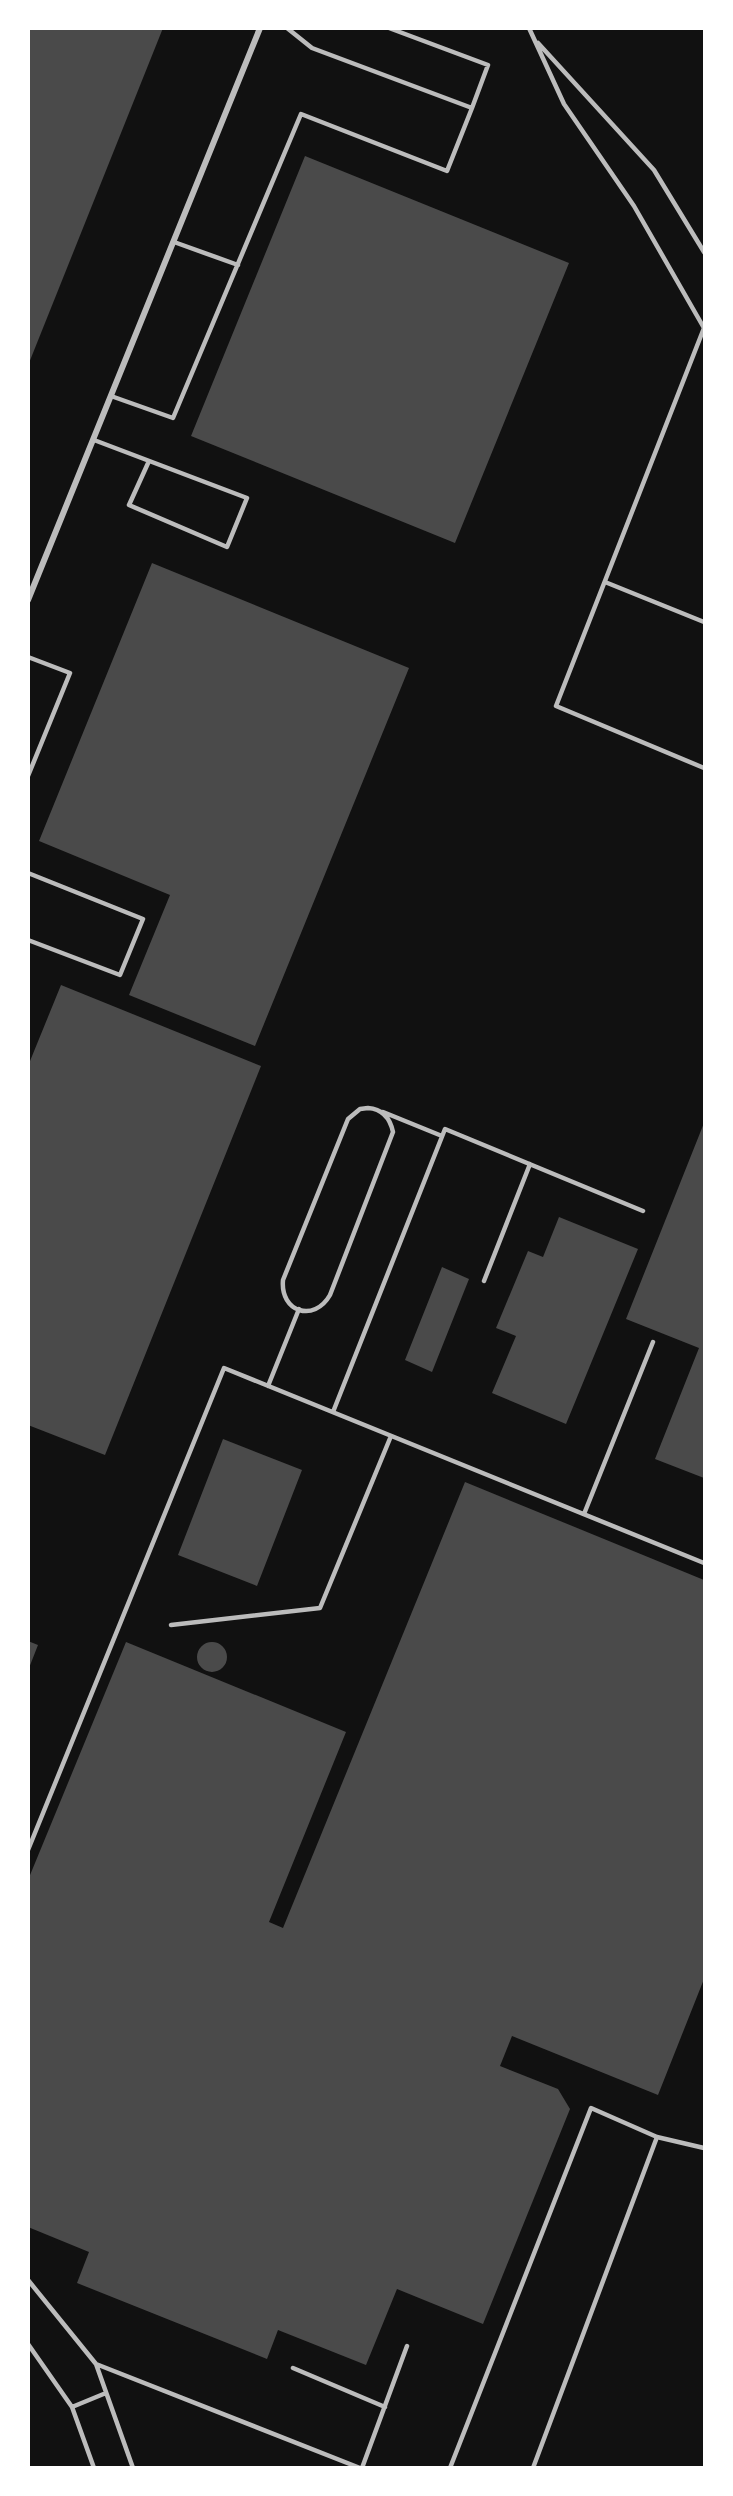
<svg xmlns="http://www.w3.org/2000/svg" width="733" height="2496" viewBox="0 0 733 2496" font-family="'Asap Condensed',sans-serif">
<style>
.building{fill:#4a4a4a}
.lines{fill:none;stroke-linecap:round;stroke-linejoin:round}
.service{stroke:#bcbcbc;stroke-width:4.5}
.minor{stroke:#bcbcbc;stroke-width:6}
</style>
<rect width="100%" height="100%" fill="#111"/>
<path class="building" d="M28 28H163L29 363H28Z
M305 156 569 263 455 543 191 436Z
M152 563 409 668 255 1046 129 995 170 895 39 841Z
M61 985 261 1066 105 1455 28 1425V1066Z
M704 1123V1478L655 1459 699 1348 626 1319Z
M559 1217 638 1249 566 1424 492 1393 516 1336 496 1328 528 1251 543 1257Z
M442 1267 469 1279 432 1372 405 1360Z
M223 1439 302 1470 257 1586 178 1555Z
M465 1482 704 1580V1979L658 2095 512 2036 500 2066 558 2089 570 2109 483 2324 397 2289 366 2365 278 2330 267 2359 77 2283 89 2252 28 2227V1880L126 1642 346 1732 269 1922 283 1928Z
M28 1641 38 1645 29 1668 28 1667Z
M197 1657a15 15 0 1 1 30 0a15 15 0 1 1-30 0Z"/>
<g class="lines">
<path class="service" d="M389 28 488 65 472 108
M529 28 564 104 634 206 704 328
M538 43 654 170 704 252
M174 242 238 265
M704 328 556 706 704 768
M111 396 173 418 301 114 447 171 472 108 312 48 287 28
M94 440 247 498 227 547 129 505 149 461
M605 582 704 622
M28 657 70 673 28 776
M28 873 143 919 120 975 28 940
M368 1108C383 1109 390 1118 393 1132L330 1295C314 1323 280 1312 283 1280L348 1119 360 1109Z
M383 1112 442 1136
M484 1281 530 1164
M268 1386 299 1309
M333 1412 445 1129 643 1211
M584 1514 653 1342
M171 1625 320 1608 391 1436
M28 1850 224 1368 704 1563
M28 2280 96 2364 133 2468
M28 2344 72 2407 94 2468
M96 2364 360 2468
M293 2368 385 2407
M72 2407 106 2393
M362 2468 407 2346
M450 2468 591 2108 657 2137 704 2148
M533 2468 657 2137"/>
<path class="minor" d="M28 600 260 28"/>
</g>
<rect width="733" height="2496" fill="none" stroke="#ffffff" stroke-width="60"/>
</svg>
